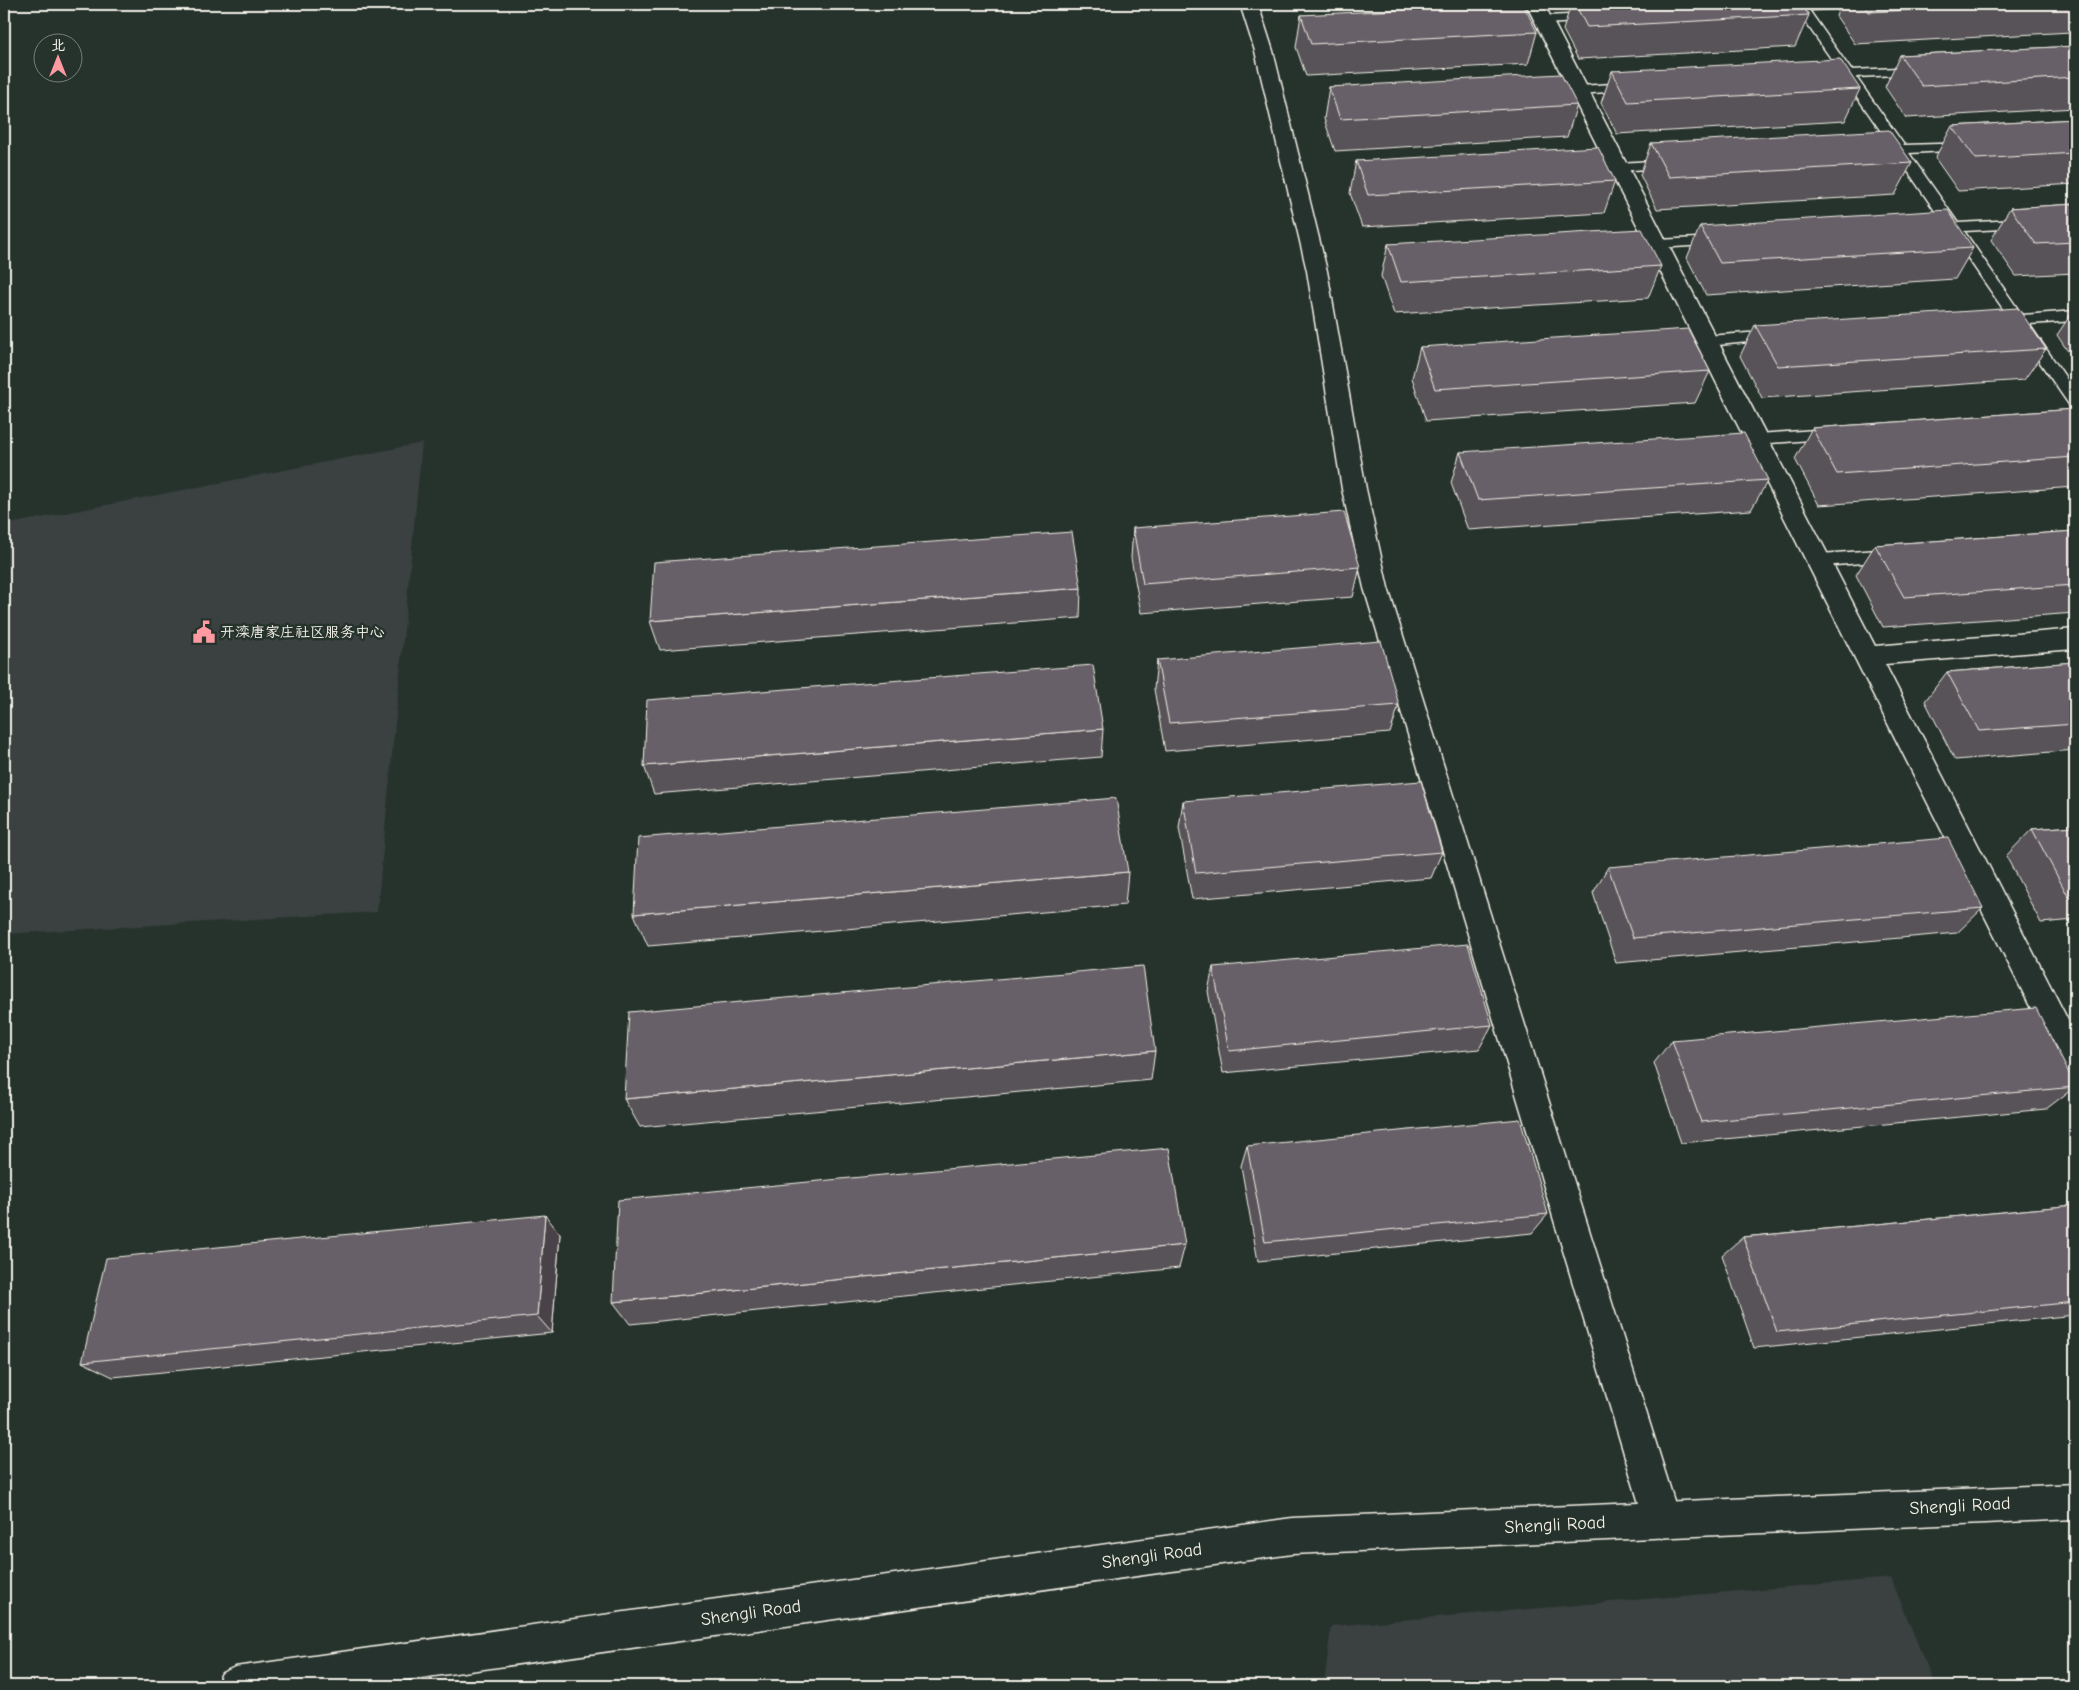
<svg xmlns="http://www.w3.org/2000/svg" width="2079" height="1690" viewBox="0 0 2079 1690" font-family="'Comic Neue','LXGW WenKai TC',sans-serif">
<style>
.built{fill:#3a403f}
.lines{fill:none;stroke-linecap:round;stroke-linejoin:round}
.lane-casing{stroke:#f4f1e8;stroke-width:3}
.street-casing{stroke:#f4f1e8;stroke-width:3}
.secondary-casing{stroke:#f4f1e8;stroke-width:3}
.lane{fill:#26332d;fill-rule:evenodd}
.street{fill:#26332d;fill-rule:evenodd}
.secondary{fill:#26332d;fill-rule:evenodd}
.wall{fill:#595359;stroke:#f4f1e8}
.shaded-wall{fill:#484349;stroke:#f4f1e8}
.building{fill:#676068;stroke:#f4f1e8}
.labels{text-anchor:middle;dominant-baseline:central;stroke-width:5;stroke-linejoin:round;paint-order:stroke}
.poi-label{font-size:15px;fill:#f4f1e8;stroke:#26332d;text-anchor:start}
.near-street-label{font-size:18px;fill:#f4f1e8;stroke:#26332d}
</style>
<rect width="100%" height="100%" fill="#26332d"/>
<filter id="ink" filterUnits="userSpaceOnUse"><feTurbulence type="fractalNoise" baseFrequency=".02" numOctaves="2"/><feDisplacementMap in="SourceGraphic" scale="10" xChannelSelector="R" yChannelSelector="G"/><feConvolveMatrix kernelMatrix="1 2 1 2 8 2 1 2 1" color-interpolation-filters="sRGB"/></filter>
<g filter="url(#ink)">
<path class="built" d="M422 443 377 912 4 934V525Z
M1891 1578 1935 1686H1324L1331 1626Z"/>
<g class="lines">
<defs>
<path id="lane" d="M1788 4H1868L1862 8 1809 10 1851 70 1922 67 1924 70 1918 74 1856 77 1904 145 1972 143 1974 146 1972 149 1967 150 1909 153 1958 223 2075 217V225L1964 231 2022 315 2075 311V321L2029 324 2075 391V407L2070 406 2014 325 2003 324 2001 321 2003 318 2008 316 1950 232 1939 231 1937 228 1939 225 1944 224 1896 154 1885 153 1883 150 1885 147 1891 146 1844 78H1821L1819 75 1821 72 1839 70 1797 10H1788L1786 7Z
M1592 14 1598 18 1596 21 1544 24 1538 20 1544 16Z
M1631 83 1635 84 1637 87 1635 90 1579 94 1573 90 1579 86Z
M1668 160 1675 164 1673 167 1619 171 1612 167 1619 163Z
M1717 237 1722 238 1724 241 1722 244 1658 248 1653 247 1651 244 1653 241 1658 240Z
M1774 331 1779 333 1781 336 1779 339 1708 346 1703 344 1701 341 1703 338 1708 336Z
M1831 429 1836 430 1839 434 1836 438 1758 444 1753 443 1750 439 1753 435 1758 434Z
M1893 549 1899 551 1901 555 1899 559 1893 561 1820 566 1814 564 1812 560 1814 556 1820 554Z"/>
<path id="street" d="M1240 4H1258L1273 51 1327 271 1366 489 1388 588 1680 1520 1675 1533 1662 1538 1649 1533 1644 1520 1364 588 1342 489 1307 271 1255 51Z
M1526 4H1544L1875 646 2075 629V649L1885 664 2075 1034V1078L2064 1074Z"/>
<path id="secondary" d="M2075 1484V1519L1292 1554 364 1686H216L222 1673 235 1667 1292 1518Z"/>
</defs>
<use href="#lane" class="lane-casing"/>
<use href="#street" class="street-casing"/>
<use href="#secondary" class="secondary-casing"/>
<use href="#lane" class="lane"/>
<use href="#street" class="street"/>
<use href="#secondary" class="secondary"/>
</g>
<path class="wall" d="M1571 4H1801L1809 15 1795 47 1578 59 1563 30Z
M1841 4H2075V25L2071 32 1855 44 1836 16Z
M1301 15 1537 32 1528 64 1306 76 1296 47Z
M2075 46V108L1906 118 1885 87 1900 55Z
M1612 71 1860 89 1845 121 1617 134 1601 103Z
M1329 87 1577 105 1567 137 1335 151 1324 119Z
M2075 119V184L1958 191 1935 158 1952 126Z
M1651 143 1912 163 1895 195 1657 209 1640 175Z
M1356 161 1615 181 1604 213 1362 227 1350 193Z
M2075 204V273L2016 276 1991 240 2010 208Z
M1700 226 1973 248 1955 279 1706 295 1687 258Z
M1388 244 1661 266 1648 298 1394 314 1381 276Z
M2075 308V362L2057 335Z
M1755 325 2046 349 2024 380 1762 398 1740 356Z
M1420 347 1710 371 1695 403 1426 421 1412 378Z
M2075 409V487L1819 505 1795 459 1812 428Z
M1460 452 1768 480 1751 510 1468 530 1451 483Z
M1133 528 1360 567 1353 597 1141 613 1131 558Z
M2075 531V613L1883 627 1856 575 1875 545Z
M1081 588 1080 618 660 650 650 621Z
M1157 660 1399 705 1390 733 1165 751 1154 689Z
M2075 662V750L1955 760 1925 701 1947 672Z
M1103 729 1101 757 654 794 644 766Z
M1183 801 1442 852 1431 878 1192 899 1179 828Z
M2075 826V920L2041 923 2006 856 2032 829Z
M1608 867 1983 908 1957 933 1616 963 1593 893Z
M1128 872 1125 905 648 946 634 914Z
M1213 967 1492 1025 1479 1049 1223 1073 1208 991Z
M1672 1040 2075 1085V1087L2046 1109 1681 1143 1654 1063Z
M1155 1051 1151 1080 640 1127 624 1099Z
M1247 1146 1548 1214 1532 1233 1258 1261 1241 1166Z
M2075 1205V1315L1754 1348 1722 1255 1743 1237Z
M560 1234 552 1333 113 1377 82 1362Z
M1185 1245 1179 1268 630 1324 613 1302Z"/>
<path class="shaded-wall" d="M545 1215 560 1234 552 1333 537 1316Z"/>
<path class="building" d="M1512 4H1523L1537 32 1311 44 1301 15Z
M1575 4H1801L1809 15 1587 27Z
M1863 4H2023L1869 12Z
M2075 46V77L1922 86 1900 55Z
M1840 59 1860 89 1628 102 1612 71Z
M1561 74 1577 105 1340 119 1329 87Z
M2075 119V153L1976 159 1952 126Z
M1889 130 1912 163 1669 177 1651 143Z
M1598 147 1615 181 1368 195 1356 161Z
M2075 204V242L2036 244 2010 208Z
M1948 210 1973 248 1720 263 1700 226Z
M1642 229 1661 266 1401 282 1388 244Z
M2018 308 2046 349 1778 366 1755 325Z
M1688 329 1710 371 1435 389 1420 347Z
M2075 409V457L1837 474 1812 428Z
M1744 433 1768 480 1478 500 1460 452Z
M1344 512 1360 567 1143 584 1133 528Z
M2075 531V585L1904 597 1875 545Z
M1072 532 1081 588 650 621 654 562Z
M1381 641 1399 705 1169 723 1157 660Z
M2075 662V724L1979 731 1947 672Z
M1093 665 1103 729 644 766 647 700Z
M1421 781 1442 852 1196 873 1183 801Z
M1116 798 1128 872 634 914 638 838Z
M2075 826V897L2069 898 2032 829Z
M1948 838 1983 908 1633 938 1608 867Z
M1468 944 1492 1025 1229 1051 1213 967Z
M1143 966 1155 1051 624 1099 629 1012Z
M2036 1008 2075 1085V1087L1701 1122 1672 1040Z
M1520 1119 1548 1214 1265 1242 1247 1146Z
M1169 1148 1185 1245 613 1302 618 1200Z
M2075 1205V1302L1777 1332 1743 1237Z
M545 1215 537 1316 82 1362 106 1258Z"/>
</g>
<defs>
<symbol id="civic-bare" viewBox="-9 -9 18 18"><path d="M-.6-6.5H3V-4.5H.6V-3L4-1V1h2V6H-6V1h2V-1L-.6-3ZM-1.2 2.5V6h2.4V2.5Z" fill="#ff9aa2" stroke="#26332d" stroke-width="2.5" paint-order="stroke"/></symbol>
</defs>
<g fill-rule="evenodd">
<use href="#civic-bare" x="188" y="616" width="32" height="32"/>
</g>
<g class="labels">
<g class="poi-label">
<text x="220" y="632">开滦唐家庄社区服务中心</text>
</g>
<g class="near-street-label">
<text transform="translate(1960 1506) rotate(-3)">Shengli Road</text>
<text transform="translate(1555 1525) rotate(-3)">Shengli Road</text>
<text transform="translate(1152 1556) rotate(-8)">Shengli Road</text>
<text transform="translate(751 1613) rotate(-8)">Shengli Road</text>
</g>
</g>
<rect width="2079" height="1690" fill="none" stroke="#26332d" stroke-width="20"/>
<rect x="10" y="10" width="2059" height="1670" fill="none" stroke="#f4f1e8" stroke-width="2" filter="url(#ink)"/>
<g transform="translate(58 58)"><circle r="24" fill="#26332d" stroke="#787f78"/>
<path d="M0-4L9 19L0 12L-9 19Z" fill="#ff9aa2"/>
<text y="-8" font-size="14" font-weight="bold" text-anchor="middle" fill="#f4f1e8">北</text>
</g>
</svg>
